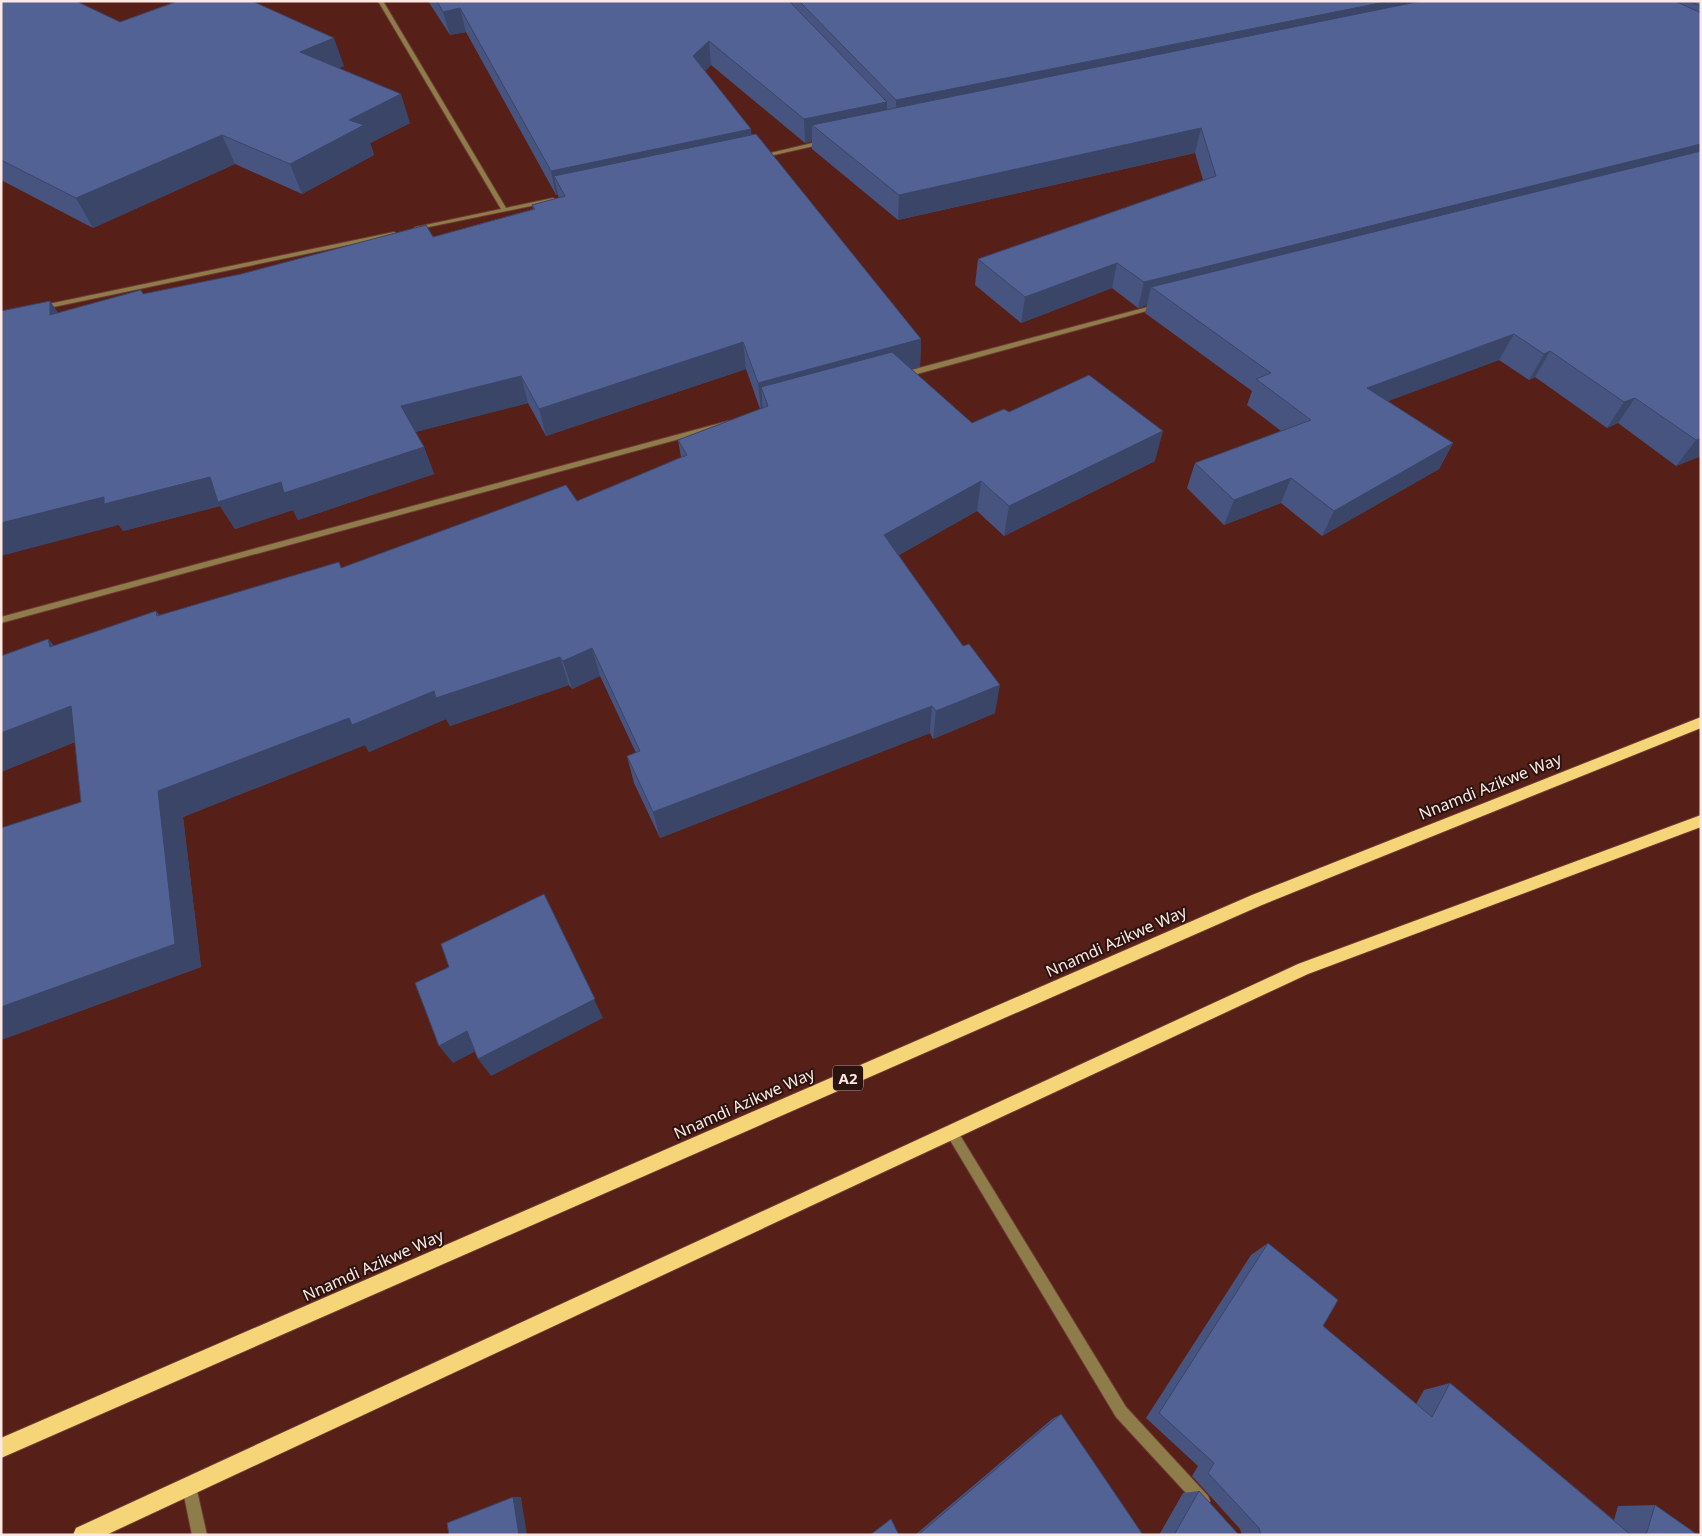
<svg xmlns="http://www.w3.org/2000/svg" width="1702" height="1536" viewBox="0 0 1702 1536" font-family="'Noto Sans',sans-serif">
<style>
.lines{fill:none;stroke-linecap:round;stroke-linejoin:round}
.minor-casing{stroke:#6e3b34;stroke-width:2}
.trunk-casing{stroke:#6e3b34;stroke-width:2}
.minor{fill:#8e7c4a;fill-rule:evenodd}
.trunk{fill:#f5d578;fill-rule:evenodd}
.wall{fill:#475480}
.shaded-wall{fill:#3a4568}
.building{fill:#536295;stroke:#3a4568}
.labels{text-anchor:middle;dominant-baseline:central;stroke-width:4;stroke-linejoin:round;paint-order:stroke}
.shield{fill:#2b130f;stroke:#bfa8a3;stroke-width:1}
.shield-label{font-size:15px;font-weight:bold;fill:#fee8e3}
.street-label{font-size:16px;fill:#fee8e3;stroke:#2b130f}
</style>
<rect width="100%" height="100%" fill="#561f17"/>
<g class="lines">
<defs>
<path id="minor" d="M378 1H383L506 208 553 198 555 199V201L414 230V228L416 227 501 209Z
M825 140 827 141V143L761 158 758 156Z
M394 232 397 234 396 235 39 310 35 308 39 306Z
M1159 304 1163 306 1161 307 906 377H903L899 375 900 373Z
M728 421 732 423 731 425 1 623V617Z
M951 1125 955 1127 1126 1407 1208 1496 1210 1501 1208 1506 1203 1508 1198 1506 1116 1417 947 1135 945 1131 947 1127Z
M189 1479 194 1481 196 1486 207 1535H192L182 1486 184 1481Z"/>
<path id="trunk" d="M1701 717V728L1262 905 1 1458V1438L1252 895Z
M1701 815V827L1308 974 106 1535H73L76 1528 1298 964Z"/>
</defs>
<use href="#minor" class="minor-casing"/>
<use href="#trunk" class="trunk-casing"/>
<use href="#minor" class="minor"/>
<use href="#trunk" class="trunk"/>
</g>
<path class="wall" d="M1 1 120 22 344 66 339 68 410 123 370 143 374 155 302 194 235 164 93 228 1 180Z
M428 1H1701V456L1676 466 1618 423 1607 428 1535 377 1529 380 1499 360 1388 401 1453 443 1439 469 1322 536 1281 503 1224 525 1187 488 1195 463 1281 431 1247 405 1252 391 1145 313 1147 305 1138 308 1112 288 1021 323 975 285 978 259 1203 180 1195 153 898 220 812 149V141L805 143 711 65 705 71 752 135 921 339 920 367 911 369 972 423 1009 412 1155 461 1004 536 977 511 899 555 995 713 933 739 930 733 660 838 634 783 627 756 636 753 600 676 572 689 569 685 450 726 446 719 369 752 365 745 183 817 201 967 1 1040V828L81 802 75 742 1 772V656L48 639 54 646 156 611 159 615 342 568 577 501 681 457 678 440 760 409 746 369 546 436 528 403 415 432 424 447 434 474 298 520 293 510 235 529 220 506 123 531 119 525 50 301 58 313 141 290 143 294 433 237 533 209 532 205 559 198 558 195H556L466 32 450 35Z
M1268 1243 1323 1326 1416 1404 1424 1390 1450 1383 1614 1520 1618 1506 1655 1505 1698 1535H1242L1240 1529 1192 1476 1198 1466 1146 1418 1251 1255Z
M1061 1414 1143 1535H915L1052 1419Z
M1199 1491 1239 1535H1159L1183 1493Z"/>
<path class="shaded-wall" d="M1390 1H1494L896 124V100Z
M460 8 466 32 450 35 443 12Z
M334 38 344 66 311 80 300 52Z
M709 41 711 65 695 80 693 56Z
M401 94 410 123 370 143 374 155 302 194 290 164 349 120Z
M887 102 886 126 812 125V141L805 143 804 119Z
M1201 128 1195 153 898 220 899 195Z
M751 129 753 154 554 176 558 195H556L551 171Z
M222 135 235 164 93 228 76 198Z
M1701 144V165L1151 287 1147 305 1138 308 1144 282Z
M1117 263 1112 288 1021 323 1025 297Z
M50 301 67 328 50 315Z
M1514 334 1499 360 1356 413 1367 388Z
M921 339 920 367 768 408 761 387 763 409 761 410 758 383Z
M743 342 746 369 546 436 539 409Z
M1550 351 1535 377 1529 380 1544 354Z
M521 376 528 403 412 433 401 406Z
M1635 398 1618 423 1607 428 1624 402Z
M1163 431 1155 461 1004 536 1009 506Z
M1701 438V456L1676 466 1696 440Z
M1453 443 1439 469 1322 536 1334 511Z
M424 447 434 474 298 520 293 510 235 529 220 506 123 531 119 525 1 556V523L104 497 210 477 281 482Z
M1291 478 1281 503 1224 525 1234 500Z
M981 481 977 511 883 564 884 535Z
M48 639 74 667 50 647Z
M592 648 600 676 572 689 563 661Z
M560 657 569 685 450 726 446 719 369 752 365 745 183 817 201 967 1 1040V1007L158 791 349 718 434 691Z
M1000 685 995 713 933 739 936 711Z
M71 706 97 733 1 772V733Z
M932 706 930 733 660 838 653 812Z
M554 915 603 1018 491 1076 478 1059Z
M467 1031 480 1049 453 1063 439 1046Z
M513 1497H521L527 1535H519Z"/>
<path class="building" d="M1 1H76L120 22 178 1H252L334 38 300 52 401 94 349 120 364 125 290 164 222 135 76 198 1 160Z
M437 1H789L887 102 804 119 709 41 693 56 751 129 551 171 460 8 443 12Z
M799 1H1390L896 100Z
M1421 1H1675L1701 13V144L1144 282 1117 263 1025 297 978 259 1216 176 1201 128 899 195 812 125Z
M1689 1H1701V6Z
M756 134 921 339 758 383 743 342 539 409 521 376 401 406 424 447 284 493 281 482 218 502 210 477 104 504V497L1 523V311L50 301V315L141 290 143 294 241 274 426 225 433 237 535 209 532 205 565 196 554 176Z
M1701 151V438L1696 440 1635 398 1624 402 1550 351 1544 354 1514 334 1367 388 1453 443 1334 511 1291 478 1234 500 1195 463 1311 420 1256 379 1271 373 1151 287Z
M892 352 972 423 1004 409 1009 412 1089 375 1163 431 1009 506 981 481 884 535 963 646 969 644 1000 685 936 711 932 706 653 812 627 756 640 751 592 648 563 661 560 657 436 698 434 691 352 725 349 718 158 791 175 944 1 1007V828L81 802 71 706 1 733V656L48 639 50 647 156 611 157 616 339 562 341 568 566 485 577 501 687 455 678 440 768 406 761 387Z
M544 894 595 999 478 1059 467 1031 439 1046 415 983 449 967 441 944Z
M1268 1243 1338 1300 1323 1326 1432 1417 1450 1383 1631 1535H1261L1259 1528 1208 1473 1214 1463 1159 1413Z
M1061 1414 1143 1535H918Z
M1199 1491 1239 1535H1174Z
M513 1497 519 1535H449L447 1523Z
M1655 1505 1698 1535H1646Z
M891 1519 899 1535H870Z"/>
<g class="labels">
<rect class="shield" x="833" y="1065.5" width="30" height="25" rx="4"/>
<g class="shield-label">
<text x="848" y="1078">A2</text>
</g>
<g class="street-label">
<text transform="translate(1490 786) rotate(-22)">Nnamdi Azikwe Way</text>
<text transform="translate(1116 941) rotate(-24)">Nnamdi Azikwe Way</text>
<text transform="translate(744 1103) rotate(-24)">Nnamdi Azikwe Way</text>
<text transform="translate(373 1265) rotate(-24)">Nnamdi Azikwe Way</text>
</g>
</g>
<rect width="1702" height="1536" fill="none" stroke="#fee8e3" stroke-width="5"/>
</svg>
